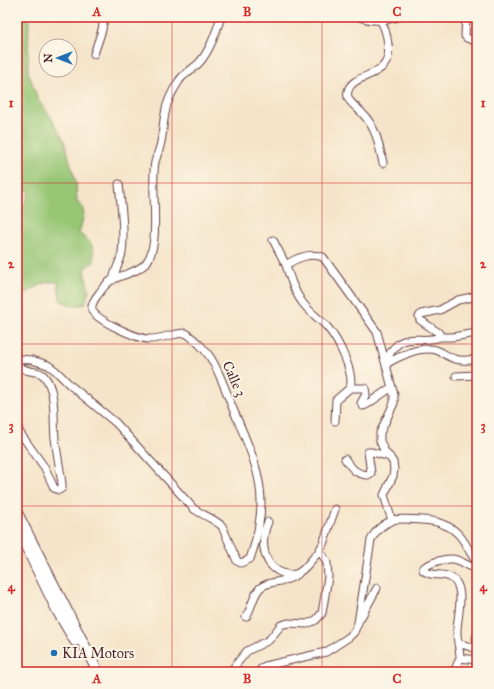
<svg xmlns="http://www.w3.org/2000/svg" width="494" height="689" viewBox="0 0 494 689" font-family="'IM FELL Great Primer',serif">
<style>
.green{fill:#97c674;stroke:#707250}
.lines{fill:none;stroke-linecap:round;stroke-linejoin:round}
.street-casing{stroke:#643d43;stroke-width:9}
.primary-casing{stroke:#643d43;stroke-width:12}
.street{stroke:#fff;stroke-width:7}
.primary{stroke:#fff;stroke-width:10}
.grid{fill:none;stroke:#d62828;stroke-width:1;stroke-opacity:0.55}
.poi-dot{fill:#1f6fb2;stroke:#fcf5e5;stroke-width:1.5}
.labels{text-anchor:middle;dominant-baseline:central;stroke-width:4;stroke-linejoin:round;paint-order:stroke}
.street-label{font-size:14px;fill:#4a1f2b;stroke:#fcf5e5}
.poi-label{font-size:14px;fill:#4a1f2b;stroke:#fcf5e5;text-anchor:start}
.neatline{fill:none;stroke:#d62828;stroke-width:1.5}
.grid-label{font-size:13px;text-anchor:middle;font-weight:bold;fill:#d62828}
</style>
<rect width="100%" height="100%" fill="#fcf5e5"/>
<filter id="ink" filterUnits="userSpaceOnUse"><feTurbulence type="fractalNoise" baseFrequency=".025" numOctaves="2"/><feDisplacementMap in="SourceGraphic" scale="8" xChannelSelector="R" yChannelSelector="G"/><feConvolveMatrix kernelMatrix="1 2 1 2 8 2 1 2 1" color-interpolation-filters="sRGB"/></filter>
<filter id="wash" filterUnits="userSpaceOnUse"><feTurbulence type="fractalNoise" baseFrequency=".012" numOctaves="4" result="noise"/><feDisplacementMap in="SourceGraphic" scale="16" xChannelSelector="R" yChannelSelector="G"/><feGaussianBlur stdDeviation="0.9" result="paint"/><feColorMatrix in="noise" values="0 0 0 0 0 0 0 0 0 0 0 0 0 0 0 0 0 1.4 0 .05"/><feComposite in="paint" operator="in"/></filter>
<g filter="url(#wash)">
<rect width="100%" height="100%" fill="#f5e4c9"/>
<path class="green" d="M17 17H29L28 71 38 100 50 116 64 140 76 183 77 202 82 206 84 215 79 233C92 243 94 245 94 262L86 267 85 274 89 291 85 304 72 306 60 300 58 282H46L17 298V213L25 204 29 192 20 186H17Z"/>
</g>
<g filter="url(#ink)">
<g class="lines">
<defs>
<path id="street" d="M360 17C373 22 385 21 398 17
M466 17 465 36 467 38 477 42
M381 21C385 28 387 36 388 44 394 80 353 71 348 91 345 101 357 107 362 113 376 127 379 144 383 163
M94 54 102 30 104 17
M273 240 286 265
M113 280C115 270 120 262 122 253 125 231 121 206 119 184
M440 337H452L477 333
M17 363 19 359 32 360 48 365 56 371 70 385 116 423 194 509C203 515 214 519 222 526L237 561 241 563 250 559C256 542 261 521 261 502 261 468 244 436 231 404 225 388 219 371 210 357 204 348 194 339 186 333 174 333 162 339 150 339 140 340 95 320 92 310 91 305 94 300 97 296 100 292 104 286 109 282 120 274 136 274 146 263 162 244 150 187 155 162 157 155 160 148 161 142 163 133 163 123 165 114 166 104 173 90 179 81 184 73 192 70 199 63 210 51 216 32 221 17
M17 364C27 375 39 369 44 376 57 391 53 420 55 438 57 454 60 469 62 484V488L59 490 54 488 45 468 20 433 17 425
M386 364C400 356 419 346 436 350 442 352 448 357 455 359 462 361 471 360 477 359
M387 364C387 358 389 354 393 349 407 332 422 344 440 337L439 333 420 320 419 317 421 314 440 310 458 300 477 296
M456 376 477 375
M350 388H365L366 394 361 403 363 406 366 405 392 387
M335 421 336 400 350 388C355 373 338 340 328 328 320 319 309 312 302 302 294 291 290 278 286 265 296 258 311 252 323 257L377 332 394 395V403L380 433V441L384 450 393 462 394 469 393 476 384 495 392 521
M345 459C352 469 356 474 368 475L371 473 368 452H372L390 457
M318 553 323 544 335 509
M246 617C252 608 253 595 260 588 268 580 285 584 298 574
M360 619 377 588
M477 634 476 639 477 641
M458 643 474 648 477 647
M460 658C460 649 457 642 457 633 456 619 468 586 450 577 441 573 430 577 423 570V568C427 565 432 563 438 561 459 555 459 563 477 569
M230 672 247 651 269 640 281 625 288 623 307 624 316 620 322 613 328 577 327 563 322 554 318 553C311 559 306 570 296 574 290 575 283 574 278 571 261 561 261 538 268 522
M262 672 261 669 265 666 326 652 349 637 354 632 358 623 371 540C375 531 383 524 393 520 399 518 429 520 437 522 443 524 451 527 456 532 465 539 469 553 477 562
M454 672 460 658 477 660"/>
<path id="primary" d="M17 513 98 672
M21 536 57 610 75 641"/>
</defs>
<use href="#street" class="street-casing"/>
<use href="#primary" class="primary-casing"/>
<use href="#street" class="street"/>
<use href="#primary" class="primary"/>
</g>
</g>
<path class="grid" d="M172 17V672M322 17V672M17 183H477M17 344H477M17 506H477"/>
<circle class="poi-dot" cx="54" cy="653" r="4"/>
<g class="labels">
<g class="street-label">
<text transform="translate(234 379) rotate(66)">Calle 3</text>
</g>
<g class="poi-label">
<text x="62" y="653">KIA Motors</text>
</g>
</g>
<rect width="494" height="689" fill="none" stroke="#fcf5e5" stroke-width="44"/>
<g transform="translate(58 58) rotate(270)"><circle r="19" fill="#fcf5e5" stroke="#b59f9b"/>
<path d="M0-3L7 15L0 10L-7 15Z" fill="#1f6fb2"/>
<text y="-6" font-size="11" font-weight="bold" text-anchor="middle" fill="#4a1f2b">N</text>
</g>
<rect x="22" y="22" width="450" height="645" class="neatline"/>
<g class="grid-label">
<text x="97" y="16">A</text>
<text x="247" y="16">B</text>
<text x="397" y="16">C</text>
<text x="11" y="107">1</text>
<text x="483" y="107">1</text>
<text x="11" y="268">2</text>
<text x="483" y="268">2</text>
<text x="11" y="430">3</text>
<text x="483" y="430">3</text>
<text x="11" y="591">4</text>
<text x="483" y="591">4</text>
<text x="97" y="683">A</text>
<text x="247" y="683">B</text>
<text x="397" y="683">C</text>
</g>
</svg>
